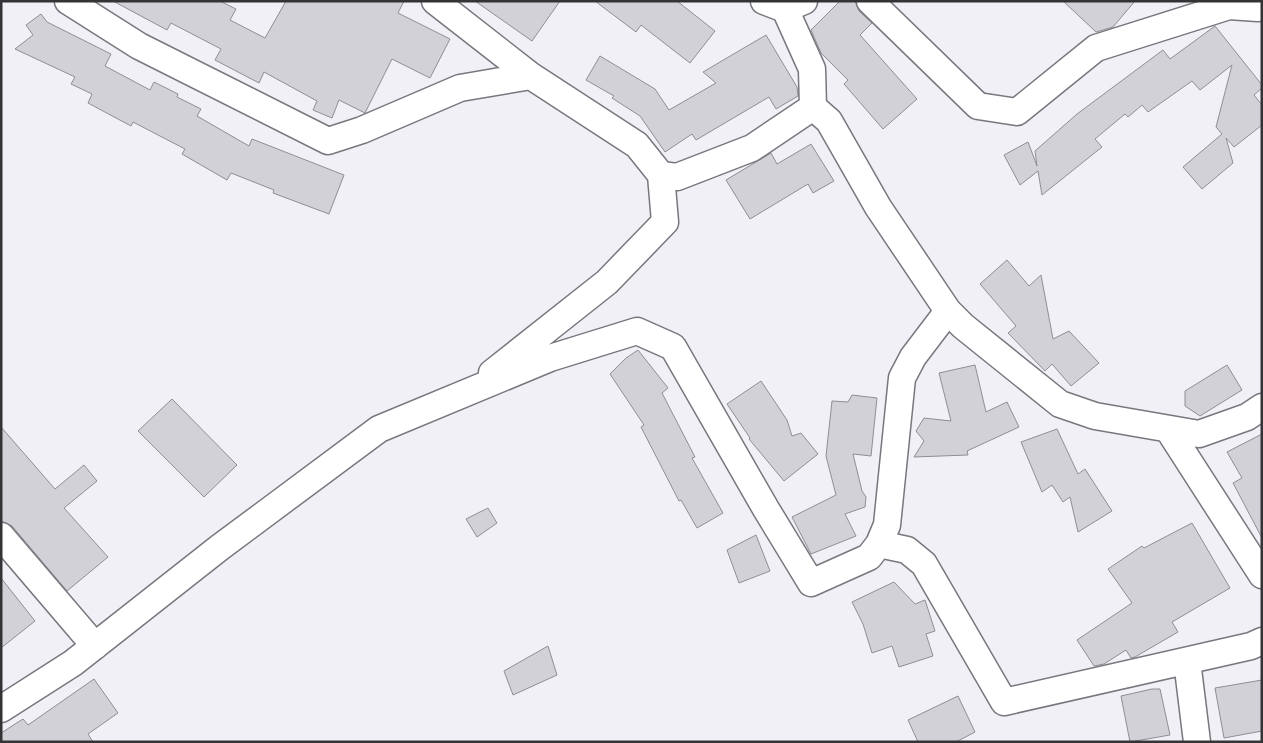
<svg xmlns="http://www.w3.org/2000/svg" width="1263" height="743" viewBox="0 0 1263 743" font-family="'Roboto Serif',serif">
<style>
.building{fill:#d2d1d7;stroke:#8f8e94}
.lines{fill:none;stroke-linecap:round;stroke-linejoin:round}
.minor-casing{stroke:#78777d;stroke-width:29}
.minor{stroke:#fff;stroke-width:26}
</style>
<rect width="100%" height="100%" fill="#f1f0f7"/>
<path class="building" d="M113 1H220L236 9 230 20 265 38 286 1H404L398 13 450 39 430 78 392 59 365 113 339 100 332 118 313 110 317 101 264 72 259 83 215 60 221 49 171 23 167 30Z
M475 1H560L532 41Z
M595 1H677L715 31 690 63 641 25 636 32Z
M840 1H855L859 11 872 23 860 35 917 99 883 129 844 84 848 80 821 53 811 30Z
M1063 1H1135L1113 27 1096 32Z
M41 14 47 22 111 54 105 66 150 90 154 82 178 94 177 97 201 109 197 116 249 146 252 139 344 175 329 214 273 193 274 190 231 173 227 180 182 154 185 149 133 122 131 126 88 103 92 94 71 84 75 77 15 49 33 35 26 25Z
M1215 26 1262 85V88L1254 95 1262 105V125L1234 147 1226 138 1233 163 1202 189 1183 167 1222 134 1216 127 1232 65 1200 90 1192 81 1148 112 1142 105 1128 117 1125 114 1095 139 1102 147 1042 195 1038 171 1020 185 1004 155 1028 142 1037 166 1035 151 1077 114 1163 50 1170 59Z
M766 35 797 87 798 96 776 109 769 97 696 140 692 134 665 152 640 116 612 98 614 96 586 80 600 56 655 89 669 110 716 83 703 72Z
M811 144 834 181 813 193 808 184 750 219 726 180 771 153 777 164Z
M1007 260 1029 286 1041 275 1053 339 1069 331 1099 363 1071 386 1052 364 1045 371 1008 333 1016 326 980 284Z
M638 350 668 388 662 393 695 457 692 458 723 513 697 528 681 500 679 501 641 427 644 425 610 374 626 358Z
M975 365 986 412 1007 402 1019 427 967 451 968 455 914 457 924 441 916 431 924 418 951 421 939 373Z
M1227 365 1242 390 1200 416 1185 406V391Z
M761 381 787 420 792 436 801 433 818 454 784 481 749 439 750 438 727 404Z
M852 395 877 398 871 456 853 454 862 491 866 497 865 507 845 514 856 536 811 554 792 517 836 495 826 456 832 401 848 402Z
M172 399 237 465 204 497 138 431Z
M1 427 55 489 84 465 97 481 64 508 108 557 67 591 12 526 1 521Z
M1057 429 1078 474 1085 469 1112 511 1078 532 1070 497 1063 502 1052 485 1042 492 1021 442Z
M1262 434V538L1233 483 1242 478 1227 452Z
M488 508 497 523 477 537 466 519Z
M1192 523 1230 588 1172 622 1178 632 1135 657 1131 658 1126 650 1104 664 1094 666 1077 640 1132 603 1108 569 1142 546 1144 548Z
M756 535 770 571 739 583 727 550Z
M1 578 35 621 1 648Z
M894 582 915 604 925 600 935 631 926 634 933 656 899 667 892 646 872 653 863 624 852 602Z
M548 646 557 675 513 695 504 671Z
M94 679 118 713 88 734 93 742H1V733L23 719 28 725Z
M1262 680V731L1224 738 1215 688Z
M1152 689H1160L1170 735 1130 742 1121 696Z
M958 696 975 732 956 742H918L908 720Z"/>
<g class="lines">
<defs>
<path id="minor" d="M68 1 139 46 328 141 362 130 460 88 531 76
M435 1 531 76 637 145 661 175 665 222 607 282 492 373
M764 1 785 9 804 1
M870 1 978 106 1017 112 1096 48 1229 6 1258 8 1262 6
M813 107 829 121 878 207 948 311
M661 175 677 177 752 148 813 107 812 69 785 9
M1168 429 1262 575
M1 536 95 646
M879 544 907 550 924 564 1004 702 1251 646 1262 641
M1187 661 1197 742
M1 709 73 663 219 548 379 429 550 358 637 331 673 347 766 509 811 583 869 557 879 544 887 525 902 378 913 357 948 311 963 326 1060 404 1095 416 1199 434 1247 417 1262 407"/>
</defs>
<use href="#minor" class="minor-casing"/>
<use href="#minor" class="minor"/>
</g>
<rect width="1263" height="743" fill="none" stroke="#343436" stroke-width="5"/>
</svg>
